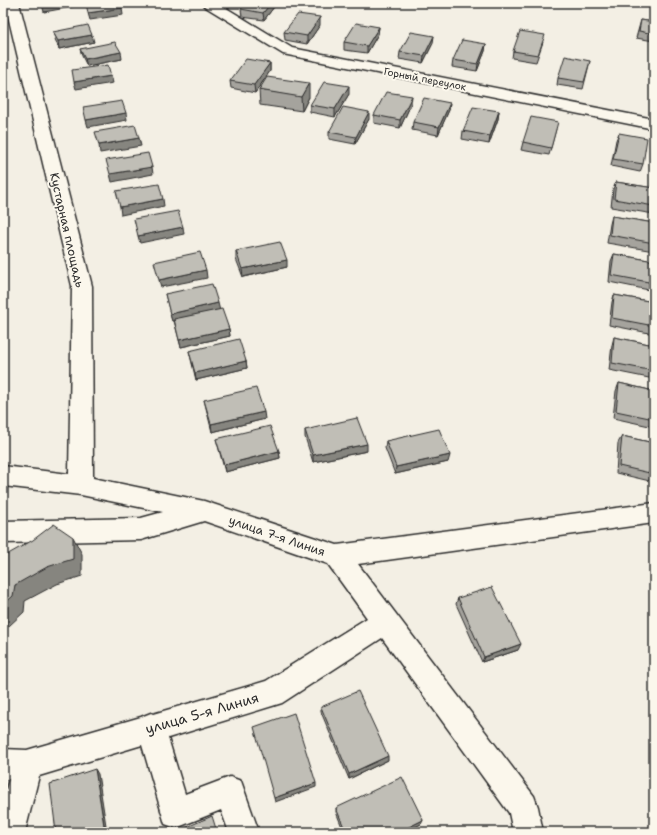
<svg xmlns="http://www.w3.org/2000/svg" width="657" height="835" viewBox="0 0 657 835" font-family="'Shantell Sans',sans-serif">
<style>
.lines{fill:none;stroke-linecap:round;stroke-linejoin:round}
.minor-casing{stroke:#2b2b2b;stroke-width:3}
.minor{fill:#fbf7ec;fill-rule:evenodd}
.wall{fill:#a5a39d;stroke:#2b2b2b}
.shaded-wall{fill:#86857f;stroke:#2b2b2b}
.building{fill:#c0beb6;stroke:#2b2b2b}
.labels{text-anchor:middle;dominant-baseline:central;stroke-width:4;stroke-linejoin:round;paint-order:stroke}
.far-street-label{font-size:10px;fill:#2b2b2b;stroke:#fbf7ec}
.street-label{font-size:12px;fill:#2b2b2b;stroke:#fbf7ec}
.near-street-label{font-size:14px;fill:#2b2b2b;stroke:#fbf7ec}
</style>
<rect width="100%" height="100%" fill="#f3efe4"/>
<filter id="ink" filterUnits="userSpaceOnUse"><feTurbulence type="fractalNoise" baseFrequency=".025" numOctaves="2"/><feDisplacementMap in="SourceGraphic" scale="8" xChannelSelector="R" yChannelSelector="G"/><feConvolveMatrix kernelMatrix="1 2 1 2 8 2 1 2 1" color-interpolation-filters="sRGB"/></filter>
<g filter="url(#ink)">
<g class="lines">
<defs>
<path id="minor" d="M5 3H19L92 286 93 478 204 501 337 545 654 503V523L358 564 534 796 538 807 543 832H513L509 813 382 638 282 703 168 738 185 794 230 777 241 781 259 832H229L221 810 176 828 165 824 142 745 39 776 25 832H3V801L9 779H3V749L27 750 141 717 151 713 153 714 266 681 367 618 328 564 204 521 141 540 3 543V521L141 518 163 512 81 495 3 486V466L69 474 72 286Z
M202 3H218L292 48 654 119V129L283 54 204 6Z"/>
</defs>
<use href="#minor" class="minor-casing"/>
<use href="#minor" class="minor"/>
</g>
<path class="wall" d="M247 3H277L264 20 242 17 241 9Z
M641 20 654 22V41L636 38Z
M320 25 307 44 285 40 284 32Z
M379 27 378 34 367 53 344 50V42Z
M53 32 94 42 59 49 55 39Z
M543 42 536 62 512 58 513 51Z
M433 43 423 63 399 59 400 52Z
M486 44 485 51 477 71 452 67 453 60Z
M80 49 122 59 87 66 82 56Z
M590 61 583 89 557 85 558 78Z
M270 63V71L255 93 231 88 230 81Z
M259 90 309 97 302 111 260 105Z
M349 94 335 117 310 112V105Z
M450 103 449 110 438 135 412 130 413 122Z
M411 104 400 128 374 123V115Z
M499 111 498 119 489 144 462 139 463 131Z
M369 119 355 144 329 139V132Z
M556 129 549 155 521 150 523 142Z
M619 133 643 164 640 172 611 166 616 140Z
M616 182 654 188V214L611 207 613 189Z
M612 216 654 223V251L607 243 610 224Z
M236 251 287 267 243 277 236 259Z
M614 254 654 261V291L609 282 611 261Z
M165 294 219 309 229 329 230 336 181 347 174 321H172Z
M614 295 654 302V334L609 325 612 302Z
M614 337 654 345V379L609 370 612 345Z
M189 351 246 361 247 368 196 380Z
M619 383 654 391V427L613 418 616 391Z
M204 400 265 419 212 432Z
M305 430 367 451 313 462 305 437Z
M622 436 654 443V482L616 473 618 443Z
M216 439 279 451 280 458 225 472 218 446Z
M386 441 448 462 395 474 385 448Z
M458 598 518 650 482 662 456 604Z
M321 707 388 760 349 779 321 712Z
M336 808 423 820 421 824 405 832H344L336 812Z"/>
<path class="shaded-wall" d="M50 3H77V6L44 12 42 4Z
M271 3H277L264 20 263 13Z
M122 8 123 15 90 20 88 13Z
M320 17V25L307 44V36Z
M379 27 378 34 367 53V46Z
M92 35 94 42 59 49 58 41Z
M434 36 433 43 423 63 424 56Z
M486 44 485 51 477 71 478 64Z
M121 52 122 59 87 66 85 59Z
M270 63V71L255 93 254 85Z
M111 76 113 83 76 89 74 82Z
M309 83V97L302 111 301 97Z
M349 86V94L335 117V109Z
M412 96 411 104 400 128V120Z
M450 103 449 110 438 135 439 127Z
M499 111 498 119 489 144 490 136Z
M369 112V119L355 144 356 137Z
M126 113 127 120 88 127 86 120Z
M139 138 141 146 100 153 99 145Z
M152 167 153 174 112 182 110 174Z
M163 199 164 206 121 215 120 207Z
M183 227 184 234 140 243 138 236Z
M287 260V267L243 277 242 269Z
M206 270 207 278 161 287 159 280Z
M218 303 220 311 172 321 170 314Z
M229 329 230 336 181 347 179 340Z
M246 361 247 368 196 380 195 373Z
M264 412 265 419 212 432 211 424Z
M367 444V451L313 462V455Z
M279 451 280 458 225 472 224 465Z
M450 455 448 462 395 474 396 467Z
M73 537 82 554V576L57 584 25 601 24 612 9 626 3 627V605L15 585Z
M521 644 518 650 482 662 484 657Z
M388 756V760L349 779V774Z
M95 769 98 774 107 832H105Z
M316 783V787L275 802 274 798Z
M423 820 421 824 405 832H399Z"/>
<path class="building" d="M41 3H50L42 4Z
M86 3H120L122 8 88 13Z
M247 3H271L263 13 241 9Z
M298 14 320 17 307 36 284 32Z
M641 20 654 22V34L639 31Z
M356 23 379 27 367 46 344 42Z
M88 25 92 35 58 41 53 32Z
M520 31 545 35 538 55 513 51Z
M411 32 434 36 424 56 400 52Z
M462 40 486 44 478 64 453 60Z
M115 42 121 52 85 59 80 49Z
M565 56 590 61 584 82 558 78Z
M246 59 270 63 254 85 230 81Z
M108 65 111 76 74 82 72 70Z
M267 77 309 83 301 97 259 90Z
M324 82 349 86 335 109 310 105Z
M386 92 412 96 400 120 374 115Z
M424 98 450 103 439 127 413 122Z
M122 101 126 113 86 120 83 107Z
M343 107 369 112 356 137 329 132Z
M473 107 499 111 490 136 463 131Z
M531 117 558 122 551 148 523 142Z
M135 125 139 138 99 145 95 132Z
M619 133 647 138 643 164 613 159Z
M148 153 152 167 110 174 106 160Z
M616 182 654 188V206L614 199Z
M159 184 163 199 120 207 116 191Z
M178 211 183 227 138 236 134 219Z
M612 216 654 223V243L610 235Z
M280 242 287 260 242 269 236 251Z
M200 252 206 270 159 280 154 262Z
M614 254 654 261V283L611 275Z
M212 284 218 303 170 314 165 294Z
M614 295 654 302V326L612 318Z
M222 309 229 329 179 340 174 319Z
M614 337 654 345V371L612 363Z
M239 339 246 361 195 373 189 351Z
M619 383 654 391V419L616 411Z
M256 388 264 412 211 424 204 400Z
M357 418 367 444 313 455 305 430Z
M270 426 279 451 224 465 216 439Z
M439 429 450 455 396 467 386 441Z
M622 436 654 443V474L619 466Z
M54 524 73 537V559L47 567 15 585 13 596 3 605V557L33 540Z
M492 587 521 644 484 657 458 598Z
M358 691 388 756 349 774 321 707Z
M294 713 316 783 274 798 254 727Z
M95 769 105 832H56L50 784Z
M402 777 423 820 399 832H346L336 808Z
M212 816 217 832H176Z"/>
</g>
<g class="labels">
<g class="far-street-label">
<text transform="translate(425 79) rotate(11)">Горный переулок</text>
</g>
<g class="street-label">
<text transform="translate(67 230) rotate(77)">Кустарная площадь</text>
<text transform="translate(277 536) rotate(19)">улица 7-я Линия</text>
</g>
<g class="near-street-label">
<text transform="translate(202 713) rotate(-16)">улица 5-я Линия</text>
</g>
</g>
<rect width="657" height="835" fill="none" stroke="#fbf7ec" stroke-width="16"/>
<rect x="8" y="8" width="641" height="819" fill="none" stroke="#2b2b2b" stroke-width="1.5" filter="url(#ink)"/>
</svg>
